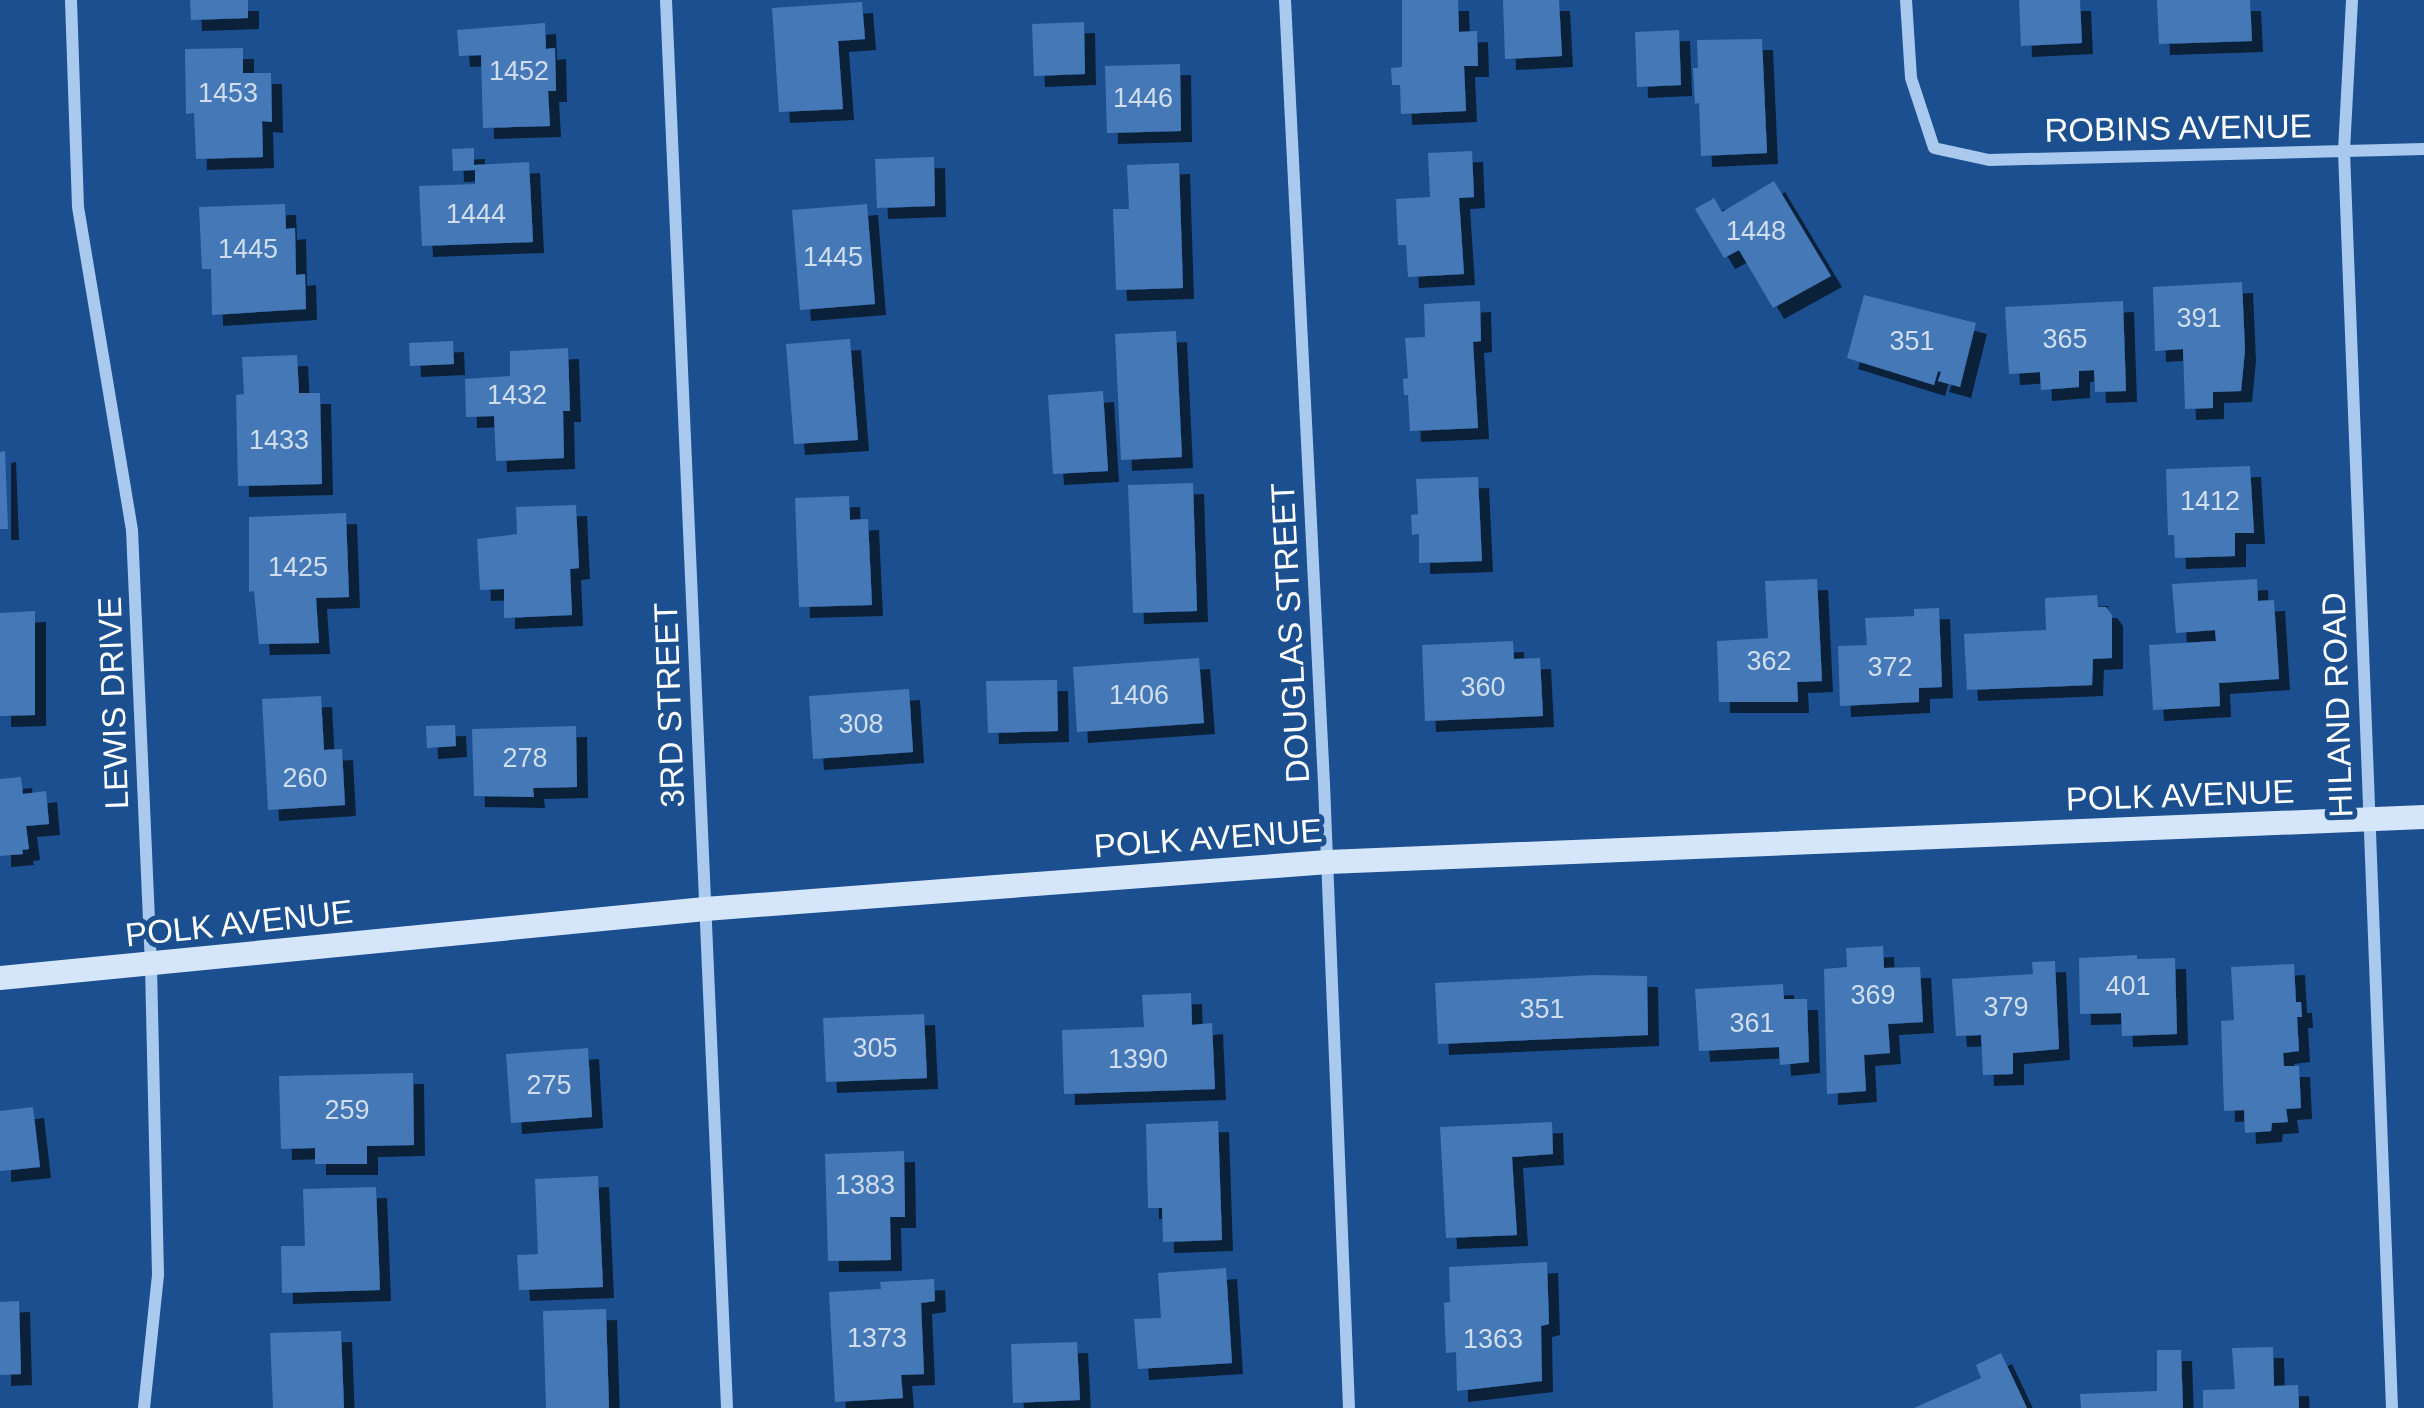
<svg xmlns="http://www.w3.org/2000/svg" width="2424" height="1408" viewBox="0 0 2424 1408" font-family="Arial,sans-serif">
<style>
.building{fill:#4478b7;filter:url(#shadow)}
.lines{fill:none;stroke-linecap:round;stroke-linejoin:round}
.street{stroke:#a9c9ee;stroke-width:12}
.secondary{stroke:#d6e6fa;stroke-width:24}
.labels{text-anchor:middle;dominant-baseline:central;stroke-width:10;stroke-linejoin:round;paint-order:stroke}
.number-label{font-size:27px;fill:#d0dded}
.street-label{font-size:33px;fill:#fff;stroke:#1b4f8f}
</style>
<defs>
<filter id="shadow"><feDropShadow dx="11" dy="11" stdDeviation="0" flood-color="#0009"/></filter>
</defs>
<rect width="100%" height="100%" fill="#1b4f8f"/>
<path class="building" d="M190 0H248V18L191 20Z
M1402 0H1458L1459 32 1477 31 1478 66H1464L1466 111 1401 114 1400 85H1392L1391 68 1402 67Z
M1503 0H1559L1562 56 1505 59Z
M2019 0H2080L2082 43 2021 46Z
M2157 0H2250L2252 41 2159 44Z
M862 2 865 39 838 41 843 109 779 112 772 8Z
M1084 22 1085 74 1034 76 1032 24Z
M545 23 546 49 555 48 556 91H548L550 126 483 128 481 55 459 56 457 30Z
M1679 30 1681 85 1637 87 1635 32Z
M1762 39 1767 153 1701 156 1699 103 1695 104 1693 68H1698L1697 40Z
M243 48V73H271L272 122 262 121 263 157 196 159 194 113 186 114 185 49Z
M1180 64 1181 131 1107 133 1105 66Z
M474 148V165L529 162 533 242 422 246 419 186 475 184V170L453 171 452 149Z
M1472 151 1474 197 1459 198 1464 274 1408 277 1406 245H1398L1396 199 1430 197 1428 153Z
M934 157 935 206 877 208 875 159Z
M1179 163 1183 288 1116 290 1113 209H1129L1127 165Z
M1774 181 1831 276 1773 308 1739 250 1724 258 1695 209 1714 198 1722 212Z
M285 204 286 229 295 228 296 275 305 274 306 309 212 315 211 269H202L199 207Z
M867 204 875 304 800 310 792 210Z
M2242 282 2245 350 2241 391 2213 392V408L2185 409 2183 349 2155 351 2153 287Z
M1864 295 1976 323 1960 387 1938 381 1941 372 1938 371 1934 385 1847 358Z
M1480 301 1481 341 1473 342 1478 428 1410 431 1408 395H1404L1403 379 1408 378 1405 338 1425 337 1424 304Z
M2123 301 2126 391 2095 392 2094 370 2079 371V387L2041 390 2040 372 2009 374 2005 307Z
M1176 331 1182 457 1121 460 1115 334Z
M850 339 858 440 794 444 786 344Z
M453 341 454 364 410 366 409 343Z
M568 348 570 411H563L564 458 496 461 494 416 466 417 465 379 510 376V351Z
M297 355 299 393H320L322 484 238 486 236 395 244 394 242 357Z
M1103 391 1108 471 1053 474 1048 395Z
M5 451 8 529H0V452Z
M2250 466 2254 533H2235V556L2175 558 2174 535H2168L2166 469Z
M1478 477 1482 561 1419 563V534L1412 535 1411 515 1418 514 1416 479Z
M1193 483 1197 611 1133 613 1128 485Z
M849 496 850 520 868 519 872 605 799 607 795 498Z
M576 505 579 568 570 569 572 615 504 618V589L480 590 477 539 517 534 516 507Z
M346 513 349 597 316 598 319 643 259 644 254 591 249 592V517Z
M1817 579 1822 681 1797 682 1798 702H1719L1717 641 1768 638 1765 581Z
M2257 579 2258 601 2274 600 2279 679 2219 683 2220 706 2153 710 2149 645 2216 641 2215 630 2176 633 2172 584Z
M2097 595 2098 607H2106L2112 615V658L2093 659 2092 685 1967 690 1964 634 2046 630 2045 598Z
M1939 608 1942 687 1919 688V702L1840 706 1838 646 1867 645 1865 618 1914 616V609Z
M35 611V715L0 716V613Z
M1513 641 1514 659 1540 658 1543 716 1425 721 1422 645Z
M1199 658 1204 723 1077 732 1073 667Z
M1057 680 1058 731 988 733 986 681Z
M909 689 913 752 813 759 809 696Z
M321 696 324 750 342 749 345 805 268 810 262 699Z
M455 725 456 746 427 748 426 726Z
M576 726 577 787 533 788 534 797 474 796 472 729Z
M21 777 23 794 46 791 49 824 26 826 29 849 22 850 23 854 0 856V779Z
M1883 946 1884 968 1920 967 1923 1022 1888 1024 1890 1053 1864 1055 1866 1091 1827 1094 1824 969 1847 967 1846 948Z
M2137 955V959L2175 958 2177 1034 2122 1036 2121 1013 2080 1014 2079 958Z
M2055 961 2059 1049 2013 1053V1074L1983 1075 1981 1035 1956 1036 1952 979 2033 974 2032 962Z
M2294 964 2296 1002H2301L2302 1017H2297L2299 1051 2283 1053 2284 1066H2299L2301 1108 2286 1109 2288 1122 2272 1123 2271 1131 2245 1133 2244 1110 2224 1111 2221 1021 2234 1020 2231 967Z
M1594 975 1647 976 1648 1035 1438 1044 1435 983Z
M1783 984 1784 999H1807L1809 1062 1780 1065 1779 1047 1699 1051 1695 989Z
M1191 993 1192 1025 1212 1023 1215 1089 1064 1094 1062 1030 1144 1027 1142 995Z
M924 1014 927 1078 826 1082 823 1018Z
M588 1048 592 1117 511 1123 506 1054Z
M413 1073 414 1145 367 1146V1164H315V1148L281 1149 279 1076Z
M33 1107 40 1167 0 1171V1111Z
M1218 1121 1222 1240 1163 1242 1162 1208H1148L1146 1124Z
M1552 1122 1553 1154 1512 1157 1517 1235 1446 1238 1440 1127Z
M904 1151 905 1217H890L891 1260 828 1261 825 1154Z
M598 1176 603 1287 519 1290 517 1255 538 1254 535 1179Z
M376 1187 380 1290 282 1293 281 1246H305L303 1189Z
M1547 1262 1549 1324 1541 1326 1542 1381 1457 1391 1456 1352 1446 1353 1444 1303 1450 1302 1449 1267Z
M1226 1268 1232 1363 1138 1369 1134 1319 1161 1318 1158 1273Z
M934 1279 935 1301 921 1303 924 1374 901 1375 903 1398 835 1402 829 1292 881 1289 880 1282Z
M19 1301 21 1374 0 1375V1302Z
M606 1309 609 1408H546L543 1311Z
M341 1331 344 1408H273L270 1333Z
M1077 1342 1080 1400 1013 1403 1011 1344Z
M2273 1347 2274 1386 2298 1385 2299 1408H2203V1390L2235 1389 2232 1348Z
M2157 1350H2181L2183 1408H2081L2080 1394 2157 1391Z
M2001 1353 2027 1408H1914L1981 1378 1976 1365Z"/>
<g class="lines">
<path class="street" d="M71 0 78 207 132 530 151 966 158 1275 144 1408
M666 0 727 1408
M1285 0 1324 784 1349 1408
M1906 0 1911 78 1934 148 1989 160 2424 149
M2352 0 2344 151 2392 1408"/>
<path class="secondary" d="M0 978 705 909 1328 862 2424 817"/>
</g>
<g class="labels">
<g class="number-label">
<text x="519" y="71">1452</text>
<text x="228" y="93">1453</text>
<text x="1143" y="98">1446</text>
<text x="476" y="214">1444</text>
<text x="1756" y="231">1448</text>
<text x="248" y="249">1445</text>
<text x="833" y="257">1445</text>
<text x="2199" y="318">391</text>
<text x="2065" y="339">365</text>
<text x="1912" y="341">351</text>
<text x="517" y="395">1432</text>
<text x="279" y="440">1433</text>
<text x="2210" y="501">1412</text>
<text x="298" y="567">1425</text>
<text x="1769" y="661">362</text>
<text x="1890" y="667">372</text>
<text x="1483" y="687">360</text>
<text x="1139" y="695">1406</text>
<text x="861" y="724">308</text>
<text x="525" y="758">278</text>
<text x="305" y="778">260</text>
<text x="2128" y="986">401</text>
<text x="1873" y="995">369</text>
<text x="2006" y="1007">379</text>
<text x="1542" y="1009">351</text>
<text x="1752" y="1023">361</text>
<text x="875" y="1048">305</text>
<text x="1138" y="1059">1390</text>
<text x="549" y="1085">275</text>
<text x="347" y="1110">259</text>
<text x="865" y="1185">1383</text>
<text x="877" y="1338">1373</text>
<text x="1493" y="1339">1363</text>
</g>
<g class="street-label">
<text transform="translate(2178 128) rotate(-1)">ROBINS AVENUE</text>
<text transform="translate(1290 633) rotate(-93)">DOUGLAS STREET</text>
<text transform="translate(113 703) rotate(-92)">LEWIS DRIVE</text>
<text transform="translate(669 705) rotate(-92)">3RD STREET</text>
<text transform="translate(2337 705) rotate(-92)">HILAND ROAD</text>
<text transform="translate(2180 795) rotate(-2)">POLK AVENUE</text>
<text transform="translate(1208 838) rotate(-4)">POLK AVENUE</text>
<text transform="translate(239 923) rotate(-6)">POLK AVENUE</text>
</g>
</g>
</svg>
